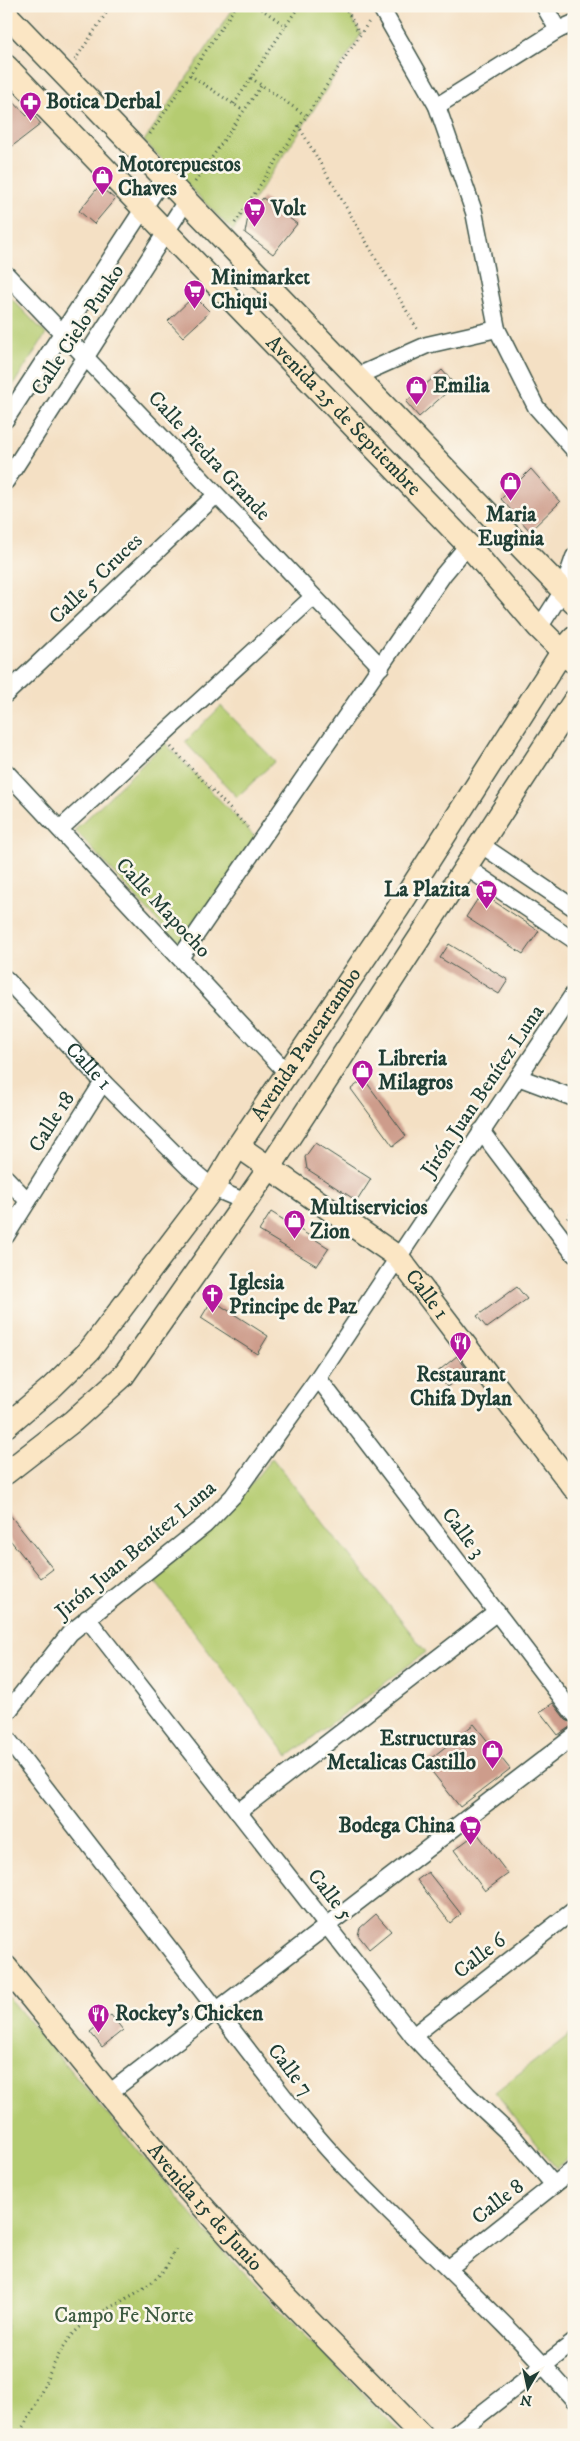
<svg xmlns="http://www.w3.org/2000/svg" width="580" height="2441" viewBox="0 0 580 2441" font-family="'IM FELL DW Pica',serif">
<style>
.green{fill:#b5cc71;stroke:#6a8452}
.building{fill:#cd9c8b}
.lines{fill:none;stroke-linecap:round;stroke-linejoin:round}
.street-casing{stroke:#3f554a;stroke-width:19}
.secondary-casing{stroke:#3f554a;stroke-width:25}
.path{stroke:#3f554a;stroke-width:3;stroke-dasharray:1 4;stroke-linecap:butt}
.street{stroke:#fff;stroke-width:16}
.secondary{stroke:#fbe6c4;stroke-width:22}
.labels{text-anchor:middle;dominant-baseline:central;stroke-width:5;stroke-linejoin:round;paint-order:stroke}
.poi-label{font-size:21px;font-weight:bold;fill:#1f3d34;stroke:#fbf7ec;text-anchor:start}
.street-label{font-size:21px;fill:#1f3d34;stroke:#fbf7ec}
.park-label{font-size:21px;fill:#3d5a40;stroke:#fbf7ec}
</style>
<rect width="100%" height="100%" fill="#fbf7ec"/>
<filter id="ink" filterUnits="userSpaceOnUse"><feTurbulence type="fractalNoise" baseFrequency=".02" numOctaves="2"/><feDisplacementMap in="SourceGraphic" scale="10" xChannelSelector="R" yChannelSelector="G"/><feConvolveMatrix kernelMatrix="1 2 1 2 8 2 1 2 1" color-interpolation-filters="sRGB"/></filter>
<filter id="wash" filterUnits="userSpaceOnUse"><feTurbulence type="fractalNoise" baseFrequency=".0096" numOctaves="4" result="noise"/><feDisplacementMap in="SourceGraphic" scale="20" xChannelSelector="R" yChannelSelector="G"/><feGaussianBlur stdDeviation="1.12" result="paint"/><feColorMatrix in="noise" values="0 0 0 0 0 0 0 0 0 0 0 0 0 0 0 0 0 1.4 0 .05"/><feComposite in="paint" operator="in"/></filter>
<g filter="url(#wash)">
<rect width="100%" height="100%" fill="#f4e0c4"/>
<path class="green" d="M235 6H345L361 34 302 128 233 231 144 141Z
M6 293 46 334 6 396Z
M221 706 275 761 237 797 185 742Z
M165 743 257 839 180 946 75 830Z
M272 1458 426 1652 288 1756 151 1576 246 1490Z
M6 1994 225 2254 403 2435H6Z
M574 2031V2154L556 2168 495 2092Z"/>
<g id="blocks">
<path class="building" d="M6 94 27 116 31 112 41 124 6 151Z
M99 186 115 199 94 224 79 211Z
M263 198 297 224 273 254 245 233 248 217Z
M194 296 210 312 183 337 168 321Z
M442 370 455 385 419 417 406 402Z
M531 469 560 502 530 531 501 499Z
M477 900H492L539 931 523 954 466 917Z
M449 944 508 980 499 994 440 958Z
M364 1079 406 1136 393 1146 351 1089Z
M315 1143 371 1179 357 1201 307 1169 305 1157Z
M271 1212 329 1248 317 1266 259 1231Z
M517 1287 527 1299 487 1328 477 1316Z
M212 1300 268 1336 257 1354 201 1318Z
M457 1356 468 1371 447 1387 436 1373Z
M6 1510 53 1569 41 1578 6 1535Z
M553 1703 566 1720 574 1724 558 1735 540 1712Z
M474 1724 510 1769 460 1807 425 1763Z
M477 1833 508 1874 485 1891 454 1850Z
M428 1872 461 1914 450 1923 417 1880Z
M376 1914 391 1931 369 1949 358 1935 360 1928Z
M111 2015 123 2030 102 2047 90 2032Z"/>
</g>
</g>
<g filter="url(#ink)">
<use href="#blocks" fill-opacity="0" stroke="#3f554a" stroke-width="1"/>
<g class="lines">
<defs>
<g id="street">
<path d="M380 6 437 106 474 212 497 329 536 407 574 450"/>
<path d="M544 6 558 30"/>
<path d="M437 106 558 30 574 23"/>
<path d="M6 274 381 667"/>
<path d="M355 377 427 345 497 329"/>
<path d="M6 419 164 177"/>
<path d="M6 481 186 201"/>
<path d="M539 628 562 592 574 557"/>
<path d="M6 694 216 495"/>
<path d="M6 772 288 1074"/>
<path d="M60 829 313 597"/>
<path d="M480 844 574 908"/>
<path d="M466 867 574 940"/>
<path d="M180 958 443 575 468 545"/>
<path id="s1" d="M6 979 103 1082 188 1167 213 1188 246 1202"/>
<path d="M518 1077 574 1098"/>
<path d="M481 1131 574 1254"/>
<path d="M6 1178 28 1201"/>
<path d="M6 1236 103 1082"/>
<path d="M318 1378 574 1714"/>
<path d="M87 1618 413 2036 468 2095 515 2139 554 2185"/>
<path d="M6 1714 70 1633 205 1525 233 1496 318 1378 574 993"/>
<path d="M6 1737 288 2102C304 2121 320 2141 337 2159 415 2241 501 2314 574 2400"/>
<path d="M238 1812 497 1612"/>
<path d="M413 2036 574 1910"/>
<path d="M109 2093 574 1736"/>
<path d="M449 2268 574 2169"/>
<path d="M454 2435 574 2342"/>
</g>
<g id="secondary">
<path d="M6 14 574 602"/>
<path id="s2" d="M6 66 468 545 539 628 572 661"/>
<path id="s3" d="M238 1146 398 1257 574 1488"/>
<path id="s4" d="M6 1426 52 1387 89 1351 213 1188 238 1146 399 907 562 652 574 638"/>
<path d="M6 1473 73 1421 123 1376 270 1167 574 701"/>
<path id="s5" d="M6 1967 178 2179 270 2281 421 2435"/>
</g>
</defs>
<use href="#street" class="street-casing"/>
<use href="#secondary" class="secondary-casing"/>
<path class="path" d="M257 6 286 26
M345 6 359 33
M75 60 111 6
M190 75 244 111
M251 78 305 115
M234 104 299 6
M298 125 419 332
M150 134 236 6
M195 182 261 86
M235 223 370 20
M171 747 250 830
M568 1219 574 1209
M17 2435C43 2403 48 2359 78 2329 104 2305 145 2296 166 2267 170 2261 173 2253 177 2247"/>
<use href="#street" class="street"/>
<use href="#secondary" class="secondary"/>
</g>
</g>
<defs>
<symbol id="pharmacy-pin" viewBox="-11 -11 22 30"><path d="M0 17L-7.5 6A9.5 9.5 0 1 1 7.5 6Z" fill="#b5179e" stroke="#fbf7ec"/><path d="M-2-6h4v4h4v4h-4v4h-4v-4h-4v-4h4Z" fill="#fff"/></symbol>
<symbol id="shop-pin" viewBox="-11 -11 22 30"><path d="M0 17L-7.5 6A9.5 9.5 0 1 1 7.5 6Z" fill="#b5179e" stroke="#fbf7ec"/><path d="M-5-2.5h2.3a2.7 3.5 0 0 1 5.4 0H5L5.5 6h-11ZM-1.5-2.5h3a1.5 2.3 0 0 0-3 0Z" fill="#fff"/></symbol>
<symbol id="supermarket-pin" viewBox="-11 -11 22 30"><path d="M0 17L-7.5 6A9.5 9.5 0 1 1 7.5 6Z" fill="#b5179e" stroke="#fbf7ec"/><path d="M-6-5.5h2.5l.6 2H6L4.5 2H-2.5L-4.4-4H-6ZM-1.5 3.2a1.3 1.3 0 1 0 .1 0ZM3 3.2a1.3 1.3 0 1 0 .1 0Z" fill="#fff"/></symbol>
<symbol id="church-pin" viewBox="-11 -11 22 30"><path d="M0 17L-7.5 6A9.5 9.5 0 1 1 7.5 6Z" fill="#b5179e" stroke="#fbf7ec"/><path d="M-1.2-6h2.4v3.5h3.3v2.4h-3.3V6h-2.4V-.1h-3.3v-2.4h3.3Z" fill="#fff"/></symbol>
<symbol id="restaurant-pin" viewBox="-11 -11 22 30"><path d="M0 17L-7.5 6A9.5 9.5 0 1 1 7.5 6Z" fill="#b5179e" stroke="#fbf7ec"/><path d="M-5-6h1v4h1v-4h1v4h1v-4h1v5L-1.5 .5V6h-2V.5L-5-1ZM5-6V6H3V1.5H1.5Q1.5-4 5-6Z" fill="#fff"/></symbol>
</defs>
<g fill-rule="evenodd">
<use href="#pharmacy-pin" x="18" y="90" width="25" height="34"/>
<use href="#shop-pin" x="90" y="164" width="25" height="34"/>
<use href="#supermarket-pin" x="242" y="196" width="25" height="34"/>
<use href="#supermarket-pin" x="182" y="278" width="25" height="34"/>
<use href="#shop-pin" x="404" y="374" width="25" height="34"/>
<use href="#shop-pin" x="498" y="470" width="25" height="34"/>
<use href="#supermarket-pin" x="474" y="878" width="25" height="34"/>
<use href="#shop-pin" x="350" y="1058" width="25" height="34"/>
<use href="#shop-pin" x="282" y="1208" width="25" height="34"/>
<use href="#church-pin" x="200" y="1282" width="25" height="34"/>
<use href="#restaurant-pin" x="448" y="1330" width="25" height="34"/>
<use href="#shop-pin" x="480" y="1738" width="25" height="34"/>
<use href="#supermarket-pin" x="458" y="1814" width="25" height="34"/>
<use href="#restaurant-pin" x="86" y="2002" width="25" height="34"/>
</g>
<g class="labels">
<g class="poi-label">
<text x="46" y="102">Botica Derbal</text>
<text x="118" y="165">Motorepuestos<tspan x="118" dy="24">Chaves</tspan></text>
<text x="271" y="209">Volt</text>
<text x="211" y="278">Minimarket<tspan x="211" dy="24">Chiqui</tspan></text>
<text x="433" y="386">Emilia</text>
<text x="511" y="515" text-anchor="middle">Maria<tspan x="511" dy="24">Euginia</tspan></text>
<text x="470" y="890" text-anchor="end">La Plazita</text>
<text x="378" y="1059">Libreria<tspan x="378" dy="24">Milagros</tspan></text>
<text x="310" y="1208">Multiservicios<tspan x="310" dy="24">Zion</tspan></text>
<text x="229" y="1283">Iglesia<tspan x="229" dy="24">Principe de Paz</tspan></text>
<text x="461" y="1375" text-anchor="middle">Restaurant<tspan x="461" dy="24">Chifa Dylan</tspan></text>
<text x="476" y="1739" text-anchor="end">Estructuras<tspan x="476" dy="24">Metalicas Castillo</tspan></text>
<text x="455" y="1826" text-anchor="end">Bodega China</text>
<text x="115" y="2014">Rockey's Chicken</text>
</g>
<g class="street-label">
<text transform="translate(78 330) rotate(-57)">Calle Cielo Punko</text>
<text stroke="none"><textPath href="#s2" startOffset="486">Avenida 25 de Septiembre</textPath></text>
<text transform="translate(209 456) rotate(47)">Calle Piedra Grande</text>
<text transform="translate(96 579) rotate(-44)">Calle 5 Cruces</text>
<text transform="translate(163 908) rotate(47)">Calle Mapocho</text>
<text stroke="none"><textPath href="#s4" startOffset="488">Avenida Paucartambo</textPath></text>
<text stroke="none"><textPath href="#s1" startOffset="120">Calle 1</textPath></text>
<text transform="translate(483 1091) rotate(-56)">Jirón Juan Benítez Luna</text>
<text transform="translate(52 1122) rotate(-58)">Calle 18</text>
<text stroke="none"><textPath href="#s3" startOffset="242">Calle 1</textPath></text>
<text transform="translate(463 1533) rotate(53)">Calle 3</text>
<text transform="translate(136 1550) rotate(-40)">Jirón Juan Benítez Luna</text>
<text transform="translate(330 1895) rotate(52)">Calle 5</text>
<text transform="translate(480 1956) rotate(-38)">Calle 6</text>
<text transform="translate(290 2070) rotate(52)">Calle 7</text>
<text transform="translate(498 2202) rotate(-38)">Calle 8</text>
<text stroke="none"><textPath href="#s5" startOffset="312">Avenida 15 de Junio</textPath></text>
</g>
<g class="park-label">
<text x="124" y="2316">Campo Fe Norte</text>
</g>
</g>
<rect width="580" height="2441" fill="none" stroke="#fbf7ec" stroke-width="25"/>
<g transform="translate(528 2388) rotate(189)" stroke="#fbf7ec" stroke-width="4" paint-order="stroke">
<path d="M0-4L9 19L0 12L-9 19Z" fill="#1f3d34"/>
<text y="-8" font-size="14" font-weight="bold" text-anchor="middle" fill="#1f3d34">N</text>
</g>
</svg>
